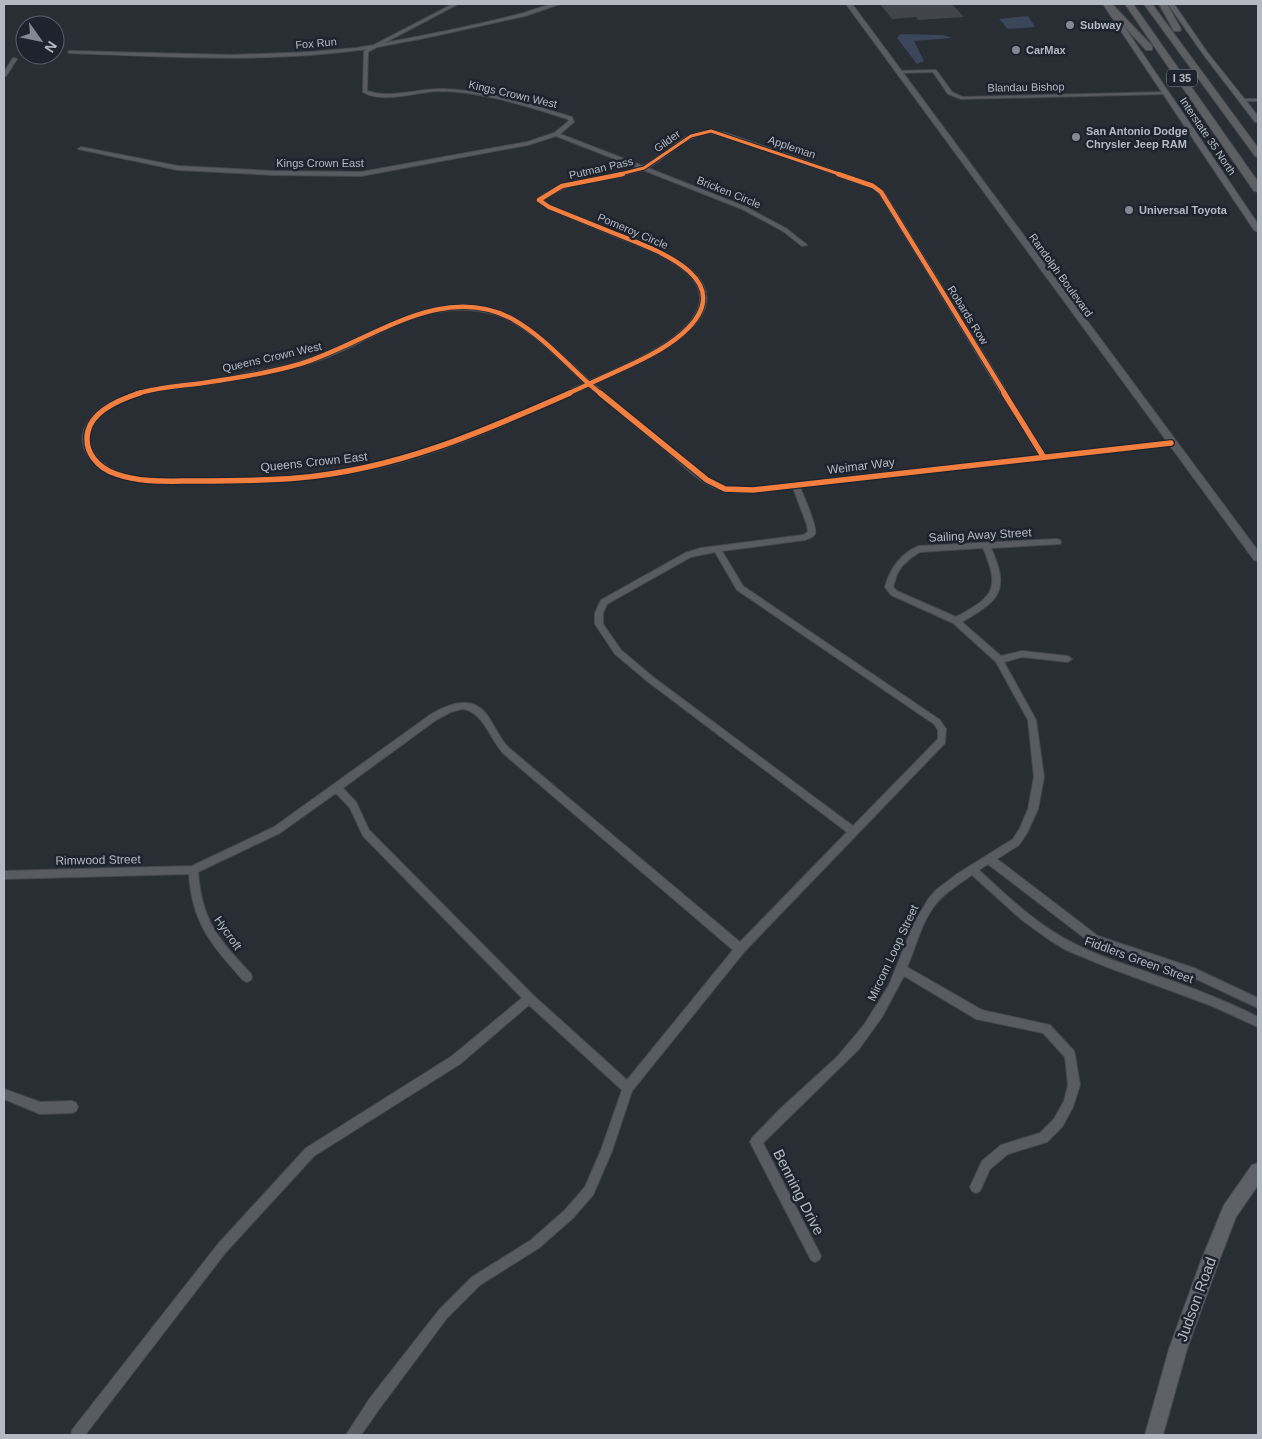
<svg xmlns="http://www.w3.org/2000/svg" width="1262" height="1439" viewBox="0 0 1262 1439" font-family="Helvetica,sans-serif">
<style>
.water{fill:#3b465b}
.building{fill:#41454a}
.lines{fill:none;stroke-linecap:round;stroke-linejoin:round}
.minor-casing{stroke:#45484d;stroke-width:2}
.tertiary-casing{stroke:#45484d;stroke-width:2}
.secondary-casing{stroke:#45484d;stroke-width:2}
.motorway-casing{stroke:#46494f;stroke-width:2}
.minor{fill:#585b62;fill-rule:evenodd}
.tertiary{fill:#585b62;fill-rule:evenodd}
.secondary{fill:#5d6066;fill-rule:evenodd}
.motorway{fill:#5e5f62;fill-rule:evenodd}
.cycleway-far2-casing{stroke:#1e232d;stroke-width:5}
.cycleway-far1-casing{stroke:#1e232d;stroke-width:6}
.cycleway-casing{stroke:#1e232d;stroke-width:8}
.cycleway-far2{stroke:#f27e40;stroke-width:3}
.cycleway-far1{stroke:#f27e40;stroke-width:4.5}
.cycleway{stroke:#f27e40;stroke-width:5.5}
.poi-dot{fill:#838892;stroke:#1e232d;stroke-width:2}
.labels{text-anchor:middle;dominant-baseline:central;stroke-width:5;stroke-linejoin:round;paint-order:stroke}
.far-poi-label{font-size:11px;font-weight:bold;fill:#b4b9c4;stroke:#1e232d;text-anchor:start}
.far-street-label{font-size:11px;fill:#b4b9c4;stroke:#1e232d}
.shield{fill:#1e232d;stroke:#878c97;stroke-width:1}
.shield-label{font-size:11px;font-weight:bold;fill:#b4b9c4}
.street-label{font-size:12px;fill:#b4b9c4;stroke:#1e232d}
.near-street-label{font-size:15px;fill:#b4b9c4;stroke:#1e232d}
</style>
<rect width="100%" height="100%" fill="#292d34"/>
<path class="water" d="M1028 16 1035 27 1008 29 999 19Z
M900 34 943 35 952 38 914 41 924 61 917 64 897 38Z"/>
<path class="building" d="M880 4H952L964 17 918 20 916 17 892 19Z"/>
<g class="lines">
<defs>
<path id="minor" d="M453 4H458L384 43C428 35 472 26 516 15 529 12 548 3 560 4L525 16 425 38 377 47 368 52 367 91C390 99 420 88 444 89 488 91 530 104 572 117L574 122 560 134 643 166C675 149 685 124 726 133L875 185 884 192 1046 455 1171 441 1175 443 1171 445 800 487C803 495 818 527 815 534 814 537 808 539 805 540L722 551 743 586 940 720 946 729 945 743 744 952 632 1091 612 1151 593 1195 573 1218 539 1248 480 1285 447 1318 380 1408 361 1435H346L370 1398 439 1310 472 1277 531 1240 565 1210 585 1187 601 1150 622 1090 529 1005 460 1064 314 1156 226 1252 85 1435H71L72 1430 218 1244 306 1148 452 1056 522 998 363 836 350 808 336 793 280 833 198 872C202 922 218 938 251 974L252 977 251 980 247 982 243 980C212 946 192 923 189 874L4 879V871L192 866 274 827 430 715C448 704 472 694 487 715 495 726 499 738 509 748L740 942 847 832 647 681 615 654 595 624V613L601 600 685 553 701 548 803 535 808 532 807 525 793 488C771 490 746 496 724 491 701 486 683 465 665 450 639 429 614 408 589 386 528 414 467 444 402 462 383 467 363 472 342 475 296 482 250 483 203 483 174 483 143 485 115 476 96 469 77 451 84 430 98 390 168 385 203 381 219 379 236 376 252 372 276 368 300 363 323 354 370 337 411 305 464 306 519 307 552 347 590 381 619 367 656 353 680 332 739 280 653 251 614 236 592 227 569 217 547 208L537 201V199C568 175 603 180 638 168L556 136 528 145 361 176 273 175 178 170 78 149 81 147 178 166 273 171 361 172 527 142 554 133 569 121 568 119C526 106 482 91 438 91 416 92 382 104 363 92L364 51 367 49C269 63 169 57 70 53L68 52 70 51 232 55 310 52 356 48 374 45ZM711 133 723 135 871 187 879 193 1039 456 753 488C730 488 722 488 702 474L594 384C623 370 660 356 684 335 748 280 660 250 618 233 596 224 573 215 551 206L543 200 552 193 576 184 618 177 643 170 742 209 783 231 802 246 807 245 787 229 746 207 648 168C669 156 685 135 711 133ZM466 310C477 311 489 312 500 316 531 328 560 361 585 383 525 410 464 439 401 458 335 476 267 479 199 479 173 479 145 481 120 472 104 467 88 454 90 435 93 411 132 396 153 391 170 388 187 387 204 385 217 383 229 381 241 378 271 373 301 367 328 357 359 345 387 326 419 316 434 311 450 310 466 310ZM715 552 737 590 934 724 938 730V739L853 826 653 677 621 650 603 624V613L607 604 691 557ZM462 709C484 711 490 741 505 755L733 950 627 1080 533 995 369 830 356 802 343 788 436 720 451 712Z
M13 58 17 59 6 76H4V72Z
M936 70 952 92 962 97 1166 92 1168 93 1166 94 961 99 948 94 933 72 898 73 896 72 898 71Z
M1243 99H1258V101H1241V99Z
M1057 539 1060 540 1061 542 1060 544 991 548C1010 590 1000 600 962 622L1001 656 1022 651 1068 656 1072 659 1068 662 1022 657 1004 662 1036 720 1044 777 1038 809 1027 833 1019 845 997 859 1098 936 1194 968 1258 998V1008L1192 977 1091 943 988 864 979 870C1008 897 1037 925 1073 943 1099 957 1128 965 1155 975 1190 987 1225 1000 1258 1017V1027L1212 1006 1107 967 1066 950 1051 941 1022 920 972 875C959 884 944 893 935 905 921 923 916 947 907 967L982 1010 1050 1025 1074 1051 1075 1055 1080 1085 1073 1107 1062 1127 1047 1142 1008 1154 990 1169 980 1191 976 1193 972 1191 970 1187 982 1161 1001 1145 1040 1133 1054 1119 1064 1101 1068 1085 1065 1057 1043 1033 976 1019 904 976 882 1017 859 1049 763 1143 819 1252 821 1256 819 1260 815 1262 811 1260 752 1146 750 1142 752 1138 779 1110 838 1056 864 1025 889 985 914 923 929 898 936 890 957 874 1013 839 1020 828 1028 809 1034 777 1028 720 996 662 953 623 891 595 885 587C890 569 901 553 919 546ZM983 548C1001 590 993 597 956 617L897 591 893 587 897 574 902 566 911 558 920 552Z
M4 1089 40 1102 72 1101 76 1103 78 1107 76 1111 72 1113 40 1114 4 1099Z"/>
<path id="tertiary" d="M846 4H852L1258 551V561L1254 560Z"/>
<path id="secondary" d="M1103 4H1109L1258 224V232L1254 230Z
M1168 4H1174L1207 52 1258 116V122H1255L1203 54Z
M1258 1163V1185L1236 1217 1219 1261 1187 1349 1163 1435H1145L1169 1349 1201 1261 1224 1205 1252 1165Z"/>
<path id="motorway" d="M1104 4H1112L1152 46V50H1146Z
M1125 4H1133L1258 182V192L1254 191Z
M1144 4H1152L1258 148V157L1255 156Z
M1159 4H1167L1181 29 1180 31H1174Z"/>
</defs>
<use href="#minor" class="minor-casing"/>
<use href="#tertiary" class="tertiary-casing"/>
<use href="#secondary" class="secondary-casing"/>
<use href="#motorway" class="motorway-casing"/>
<use href="#minor" class="minor"/>
<use href="#tertiary" class="tertiary"/>
<use href="#secondary" class="secondary"/>
<use href="#motorway" class="motorway"/>
<defs>
<path id="cycleway-far2" d="M616 175 644 168 691 136 711 131 842 175"/>
<path id="cycleway-far1" d="M838 174 873 186 881 192 1005 394
M589 384 601 394
M589 384C620 369 657 356 683 333 742 280 657 250 616 234 594 225 571 216 549 207L539 200 562 186 623 174
M136 394C158 387 181 386 203 383 236 378 269 373 300 364 367 344 442 279 514 320 542 336 565 362 589 384
M567 394 589 384"/>
<path id="cycleway" d="M140 393C121 399 93 410 88 431 83 452 98 468 116 474 141 483 169 481 195 481 229 481 263 481 297 478 395 470 482 432 570 393
M600 393 707 480 725 489 753 490 1171 443
M1004 393 1043 456"/>
</defs>
<use href="#cycleway-far2" class="cycleway-far2-casing"/>
<use href="#cycleway-far1" class="cycleway-far1-casing"/>
<use href="#cycleway" class="cycleway-casing"/>
<use href="#cycleway-far2" class="cycleway-far2"/>
<use href="#cycleway-far1" class="cycleway-far1"/>
<use href="#cycleway" class="cycleway"/>
</g>
<g class="poi-dot">
<circle cx="1070" cy="25" r="5"/>
<circle cx="1016" cy="50" r="5"/>
<circle cx="1076" cy="137" r="5"/>
<circle cx="1129" cy="210" r="5"/>
</g>
<g class="labels">
<g class="far-poi-label">
<text x="1080" y="25">Subway</text>
<text x="1026" y="50">CarMax</text>
<text x="1086" y="131">San Antonio Dodge<tspan x="1086" dy="13">Chrysler Jeep RAM</tspan></text>
<text x="1139" y="210">Universal Toyota</text>
</g>
<g class="far-street-label">
<text transform="translate(316 43) rotate(-5)">Fox Run</text>
<text transform="translate(1026 87) rotate(-1)">Blandau Bishop</text>
<text transform="translate(513 94) rotate(13)">Kings Crown West</text>
<text transform="translate(1208 136) rotate(56)">Interstate 35 North</text>
<text transform="translate(667 141) rotate(-36)">Gilder</text>
<text transform="translate(792 147) rotate(19)">Appleman</text>
<text x="320" y="163">Kings Crown East</text>
<text transform="translate(601 168) rotate(-13)">Putman Pass</text>
<text transform="translate(729 192) rotate(22)">Bricken Circle</text>
<text transform="translate(633 231) rotate(23)">Pomeroy Circle</text>
<text transform="translate(1061 275) rotate(54)">Randolph Boulevard</text>
<text transform="translate(968 315) rotate(58)">Robards Row</text>
<text transform="translate(272 357) rotate(-13)">Queens Crown West</text>
</g>
<rect class="shield" x="1167" y="69.5" width="30" height="17" rx="4"/>
<g class="shield-label">
<text x="1182" y="78">I 35</text>
</g>
<g class="street-label">
<text transform="translate(314 462) rotate(-6)">Queens Crown East</text>
<text transform="translate(861 466) rotate(-7)">Weimar Way</text>
<text transform="translate(980 535) rotate(-3)">Sailing Away Street</text>
<text transform="translate(98 860) rotate(-1)">Rimwood Street</text>
<text transform="translate(228 933) rotate(55)">Hycroft</text>
<text transform="translate(893 953) rotate(-65)">Mircom Loop Street</text>
<text transform="translate(1139 960) rotate(20)">Fiddlers Green Street</text>
</g>
<g class="near-street-label">
<text transform="translate(799 1192) rotate(63)">Benning Drive</text>
<text transform="translate(1196 1299) rotate(-70)">Judson Road</text>
</g>
</g>
<rect width="1262" height="1439" fill="none" stroke="#b4b9c4" stroke-width="10"/>
<g transform="translate(40 40) rotate(123)"><circle r="24" fill="#1e232d" stroke="#5a5f69"/>
<path d="M0-4L9 19L0 12L-9 19Z" fill="#838892"/>
<text y="-8" font-size="14" font-weight="bold" text-anchor="middle" fill="#b4b9c4">N</text>
</g>
</svg>
